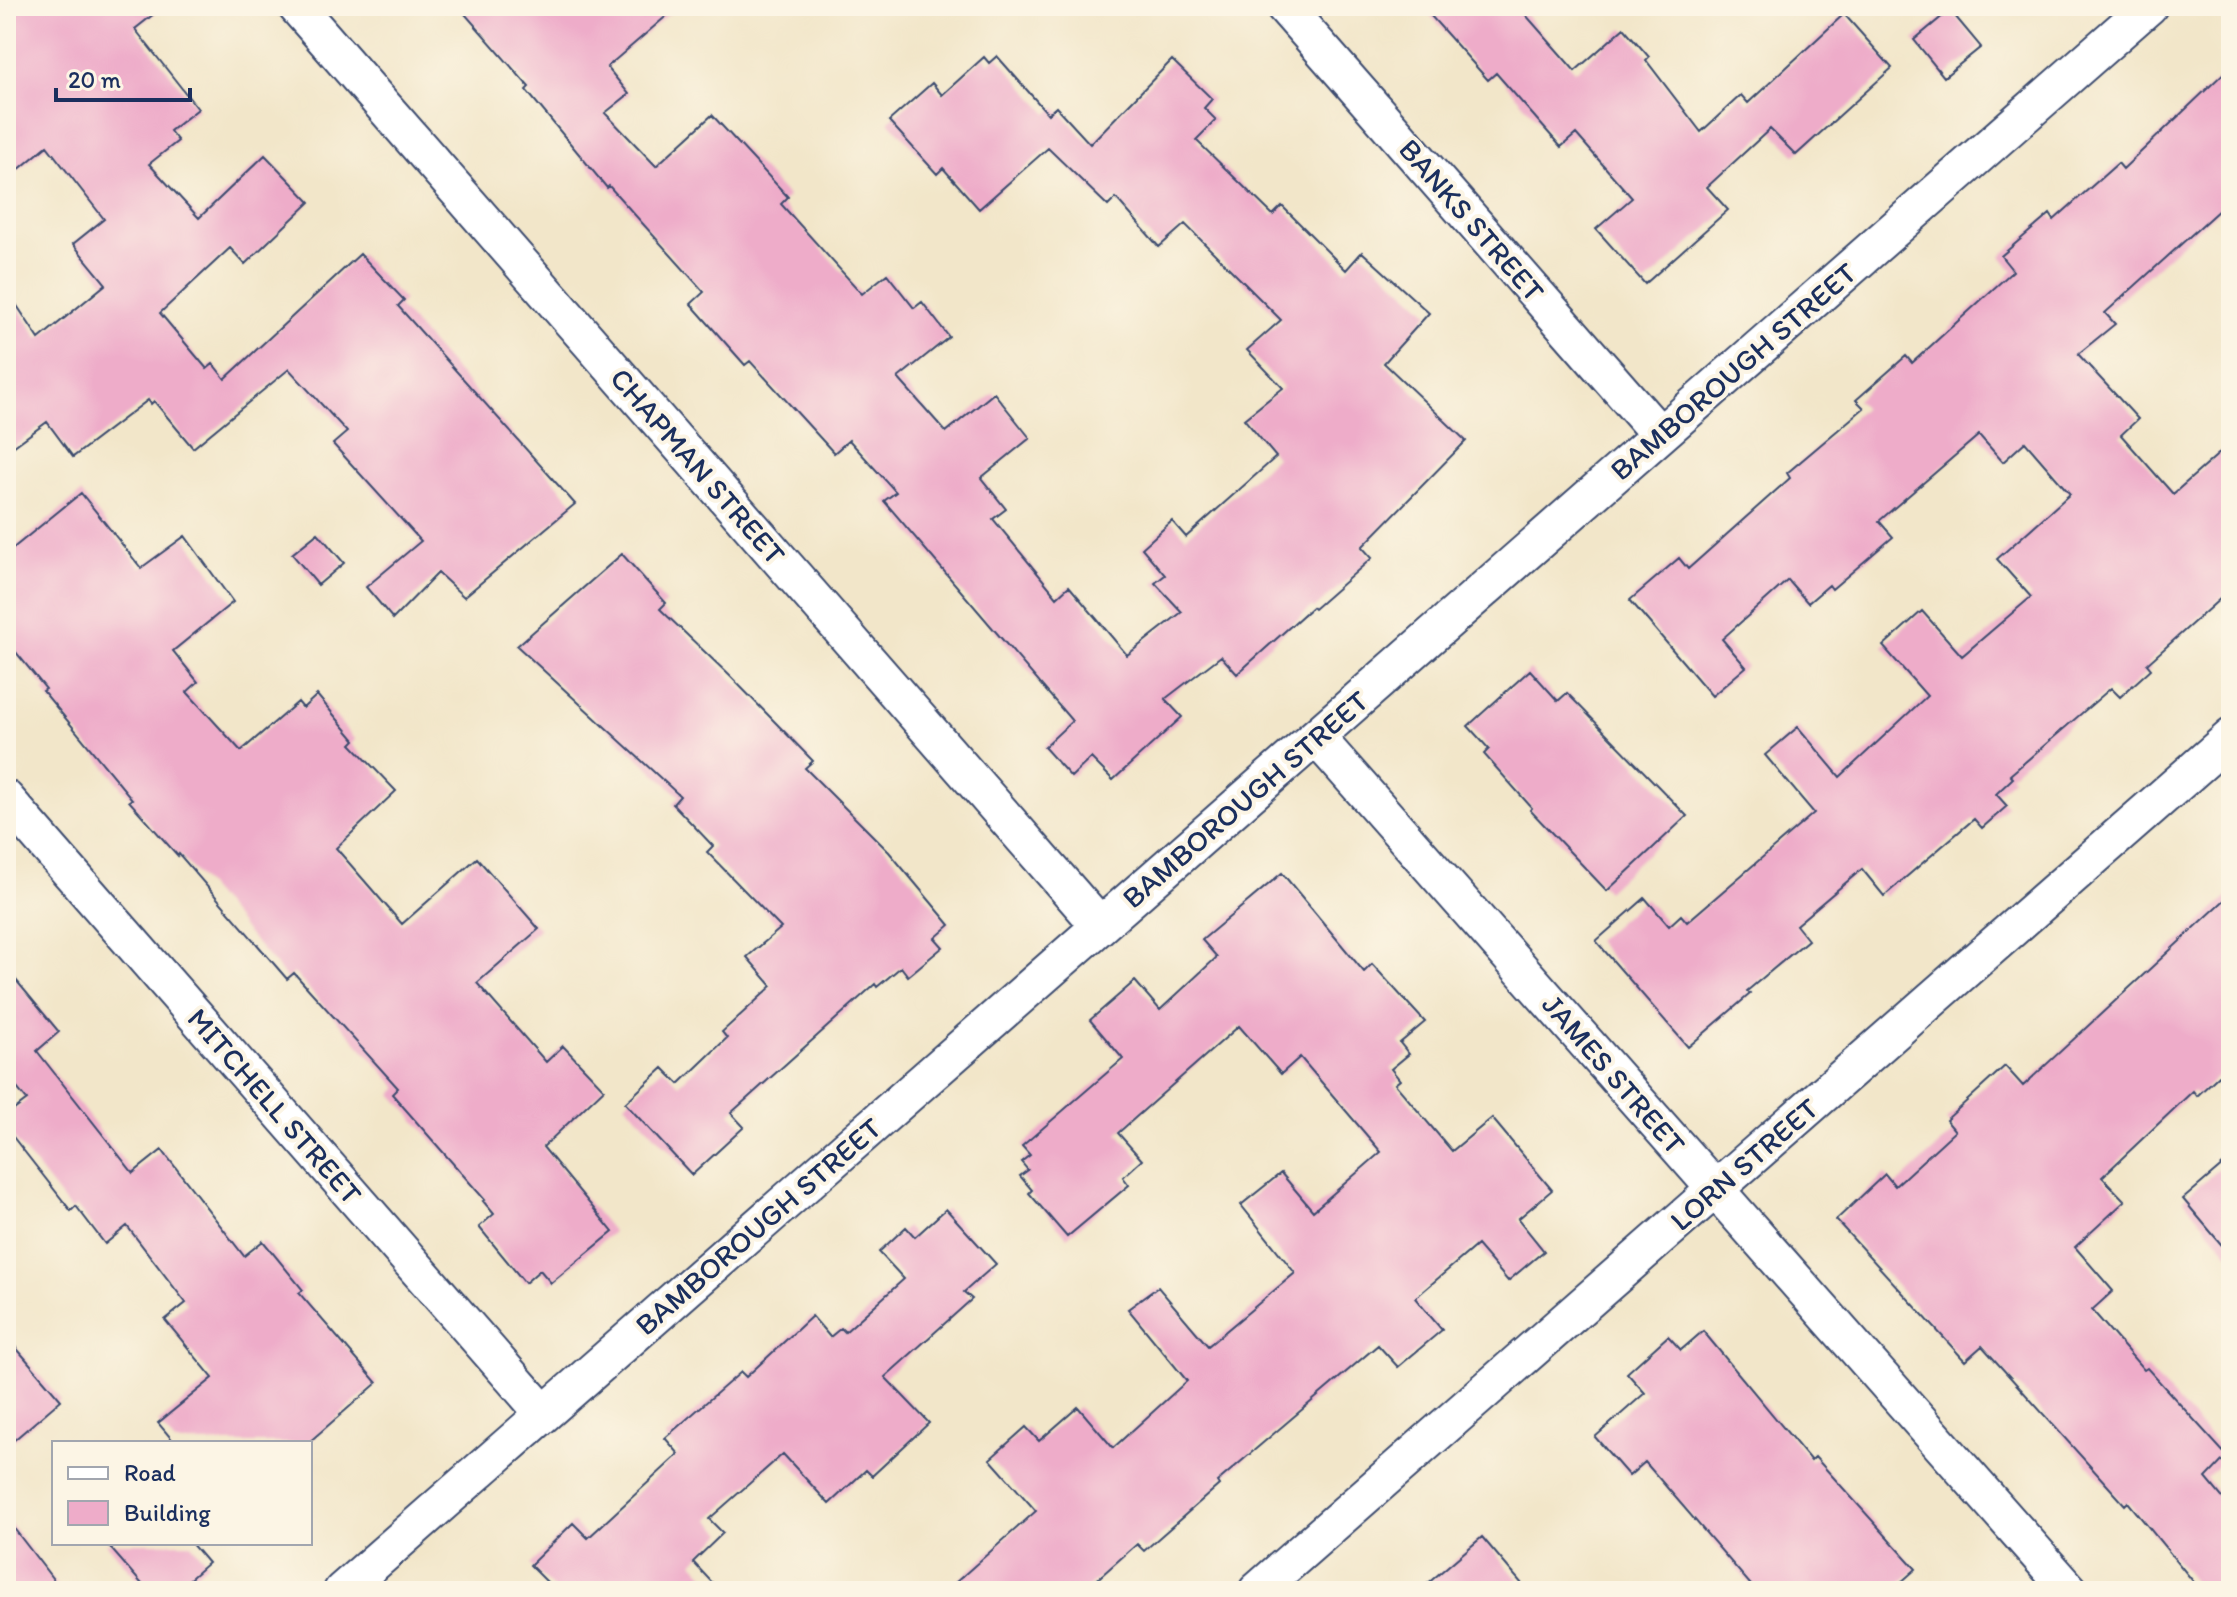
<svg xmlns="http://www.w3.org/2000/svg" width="2237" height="1597" viewBox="0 0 2237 1597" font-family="Itim,sans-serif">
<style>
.building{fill:#eeacc9}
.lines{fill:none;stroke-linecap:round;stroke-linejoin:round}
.minor-casing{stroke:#3b4a6e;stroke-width:40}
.minor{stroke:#fff;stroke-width:36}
.labels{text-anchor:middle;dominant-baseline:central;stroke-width:8;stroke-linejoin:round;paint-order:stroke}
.street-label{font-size:30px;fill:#1b2f5e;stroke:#fcf5e5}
</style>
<rect width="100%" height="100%" fill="#fcf5e5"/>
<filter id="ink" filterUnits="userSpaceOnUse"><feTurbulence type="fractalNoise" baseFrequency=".0125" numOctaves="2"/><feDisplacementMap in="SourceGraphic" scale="16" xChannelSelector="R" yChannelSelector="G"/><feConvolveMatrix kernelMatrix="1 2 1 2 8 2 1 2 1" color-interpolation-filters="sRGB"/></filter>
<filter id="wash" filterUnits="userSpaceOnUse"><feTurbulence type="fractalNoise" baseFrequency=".006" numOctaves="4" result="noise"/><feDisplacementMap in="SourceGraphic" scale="32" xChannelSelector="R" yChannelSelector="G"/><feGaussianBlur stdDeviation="1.8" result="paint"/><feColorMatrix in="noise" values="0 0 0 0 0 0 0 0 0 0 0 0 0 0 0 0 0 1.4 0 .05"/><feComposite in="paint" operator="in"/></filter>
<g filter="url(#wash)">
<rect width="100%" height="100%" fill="#f2e6c9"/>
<g id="blocks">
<path class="building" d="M6 6H164L135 29 198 109 170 131 178 141 149 164 199 218 265 155 310 202 245 264 230 248 160 313 207 369 213 364 225 379 360 254 404 300 398 306 575 504 464 597 438 573 393 619 366 587 421 541 333 444 347 432 289 369 193 448 154 401 151 404 148 400 73 457 47 422 6 452V289L39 339 106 284 73 244 104 219 47 146 6 180Z
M458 6H678L607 67 629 94 605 113 656 166 712 115 788 197 781 204 862 294 887 274 914 308 922 302 949 337 898 378 946 432 994 393 1030 438 981 478 1006 509 993 519 1057 597 1069 586 1127 655 1182 612 1155 583 1165 575 1142 548 1172 521 1186 537 1276 457 1244 419 1283 388 1247 350 1281 320 1185 224 1159 247 1116 198 1108 206 1048 148 979 209 943 168 937 174 889 121 932 83 942 95 984 57 989 63 997 56 1048 114 1056 107 1090 144 1172 60 1212 99 1204 108 1216 120 1196 140 1273 215 1282 206 1346 270 1362 252 1429 313 1384 363 1466 441 1362 547 1372 558 1314 609 1312 607 1237 674 1221 656 1165 699 1182 717 1113 780 1091 758 1071 777 1044 747 1072 721 884 501 896 492 849 440 834 453 750 361 745 365 691 304 704 292 609 186 607 188 526 90 529 87Z
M1422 6H1518L1575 71 1624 28 1649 57 1646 60 1701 132 1741 95 1748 103 1844 14 1892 68 1796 155 1770 129 1707 187 1728 210 1645 284 1596 229 1632 198 1576 134 1561 147 1496 73 1488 80Z
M1950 10 1981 47 1944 77 1914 40Z
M2231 66V199L2105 313 2115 324 2078 354 2138 419 2121 435 2173 494 2231 443V589L2147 664 2151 669 2120 697 2111 688 2010 775 2013 778 1996 794 2007 806 1982 828 1974 819 1884 896 1862 869 1796 925 1808 940 1747 991 1750 994 1688 1047 1596 941 1645 898 1669 926 1681 915 1687 922 1814 813 1765 755 1798 727 1840 777 1927 696 1883 646 1922 611 1962 656 2031 597 1997 559 2070 494 2025 442 2003 462 1979 435 1879 521 1893 537 1832 589 1829 585 1808 603 1788 580 1722 639 1746 667 1712 696 1630 600 1679 558 1688 569 1790 478 1787 473 1864 408 1856 400 1906 356 1912 363 2013 271 2001 256 2050 214 2054 220 2118 163 2123 169Z
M81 493 141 568 185 536 233 602 173 651 198 682 187 692 241 751 298 702 303 708 317 695 355 740 351 744 396 791 336 848 402 924 477 858 539 929 477 983 546 1062 563 1046 604 1089 543 1147 613 1232 551 1283 540 1270 525 1283 479 1227 494 1214 483 1201 485 1200 392 1094 398 1088 294 973 287 979 179 854 178 856 129 801 132 799 43 691 46 689 6 640V554Z
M318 533 344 563 318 585 292 554Z
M622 554 666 603 660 609 730 676 813 761 805 768 889 852 950 925 935 938 943 947 908 976 901 967 877 987 875 984 731 1113 744 1127 692 1175 625 1103 663 1068 679 1084 727 1038 722 1032 772 986 747 957 781 928 707 852 713 846 673 804 680 796 517 646Z
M1530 670 1558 701 1567 693 1687 816 1607 891 1530 810 1532 808 1484 754 1489 749 1468 726Z
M1282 873 1364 972 1372 964 1425 1022 1400 1043 1409 1054 1391 1069 1400 1080 1395 1084 1452 1151 1492 1118 1552 1190 1518 1219 1544 1251 1508 1281 1477 1245 1415 1298 1442 1330 1398 1367 1378 1345 1217 1482 1219 1485 1144 1551 1137 1544 1084 1591H946L1036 1511 990 1459 1026 1427 1039 1441 1078 1407 1113 1448 1187 1381 1128 1309 1158 1287 1208 1346 1295 1273 1241 1205 1281 1173 1313 1211 1381 1152 1300 1057 1281 1074 1239 1026 1118 1133 1142 1160 1123 1177 1129 1185 1067 1237 1029 1193 1032 1190 1020 1176 1028 1170 1021 1162 1030 1155 1022 1146 1123 1059 1090 1020 1135 981 1160 1010 1217 957 1202 940Z
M2231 894V1064L2197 1096 2193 1091 2102 1177 2125 1201 2075 1247 2113 1291 2092 1310 2144 1370 2147 1368 2227 1456 2206 1478 2231 1508V1591H2201L2128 1502 2125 1505 1982 1346 1965 1361 1836 1220 1885 1174 1895 1186 1955 1131 1946 1120 2005 1066 2023 1086Z
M6 968 59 1032 37 1051 133 1173 162 1150 244 1256 263 1241 303 1290 299 1293 377 1383 308 1443H175L158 1423 213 1378 165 1320 186 1303 127 1226 105 1244 76 1206 71 1211 6 1128V1116L27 1100 6 1075Z
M2231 1158V1256L2183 1199Z
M946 1209 996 1264 964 1292 972 1299 885 1377 929 1423 872 1476 866 1470 829 1504 783 1454 709 1519 723 1533 693 1562 720 1591H556L530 1565 573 1523 588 1538 679 1454 665 1438 741 1372 746 1377 812 1316 830 1337 841 1328 845 1332 904 1279 879 1252 906 1227 915 1237Z
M1703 1331 1811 1461 1815 1457 1916 1569 1891 1591H1756L1645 1462 1629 1476 1595 1437 1645 1393 1627 1373 1668 1336 1681 1350Z
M6 1336 61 1400 6 1447Z
M6 1518 62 1591H6Z
M1482 1537 1528 1591H1419Z
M106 1543H191L208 1563 176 1591H148Z"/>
</g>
</g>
<g filter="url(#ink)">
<use href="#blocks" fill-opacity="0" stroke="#3b4a6e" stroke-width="2"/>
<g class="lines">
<defs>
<path id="minor" d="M296 6 1100 926
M1284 6 1660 435
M1316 737 2070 1591
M6 799 544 1414
M342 1591 2149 6
M1257 1591 2231 737"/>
</defs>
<use href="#minor" class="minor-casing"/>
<use href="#minor" class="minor"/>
</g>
</g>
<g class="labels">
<g class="street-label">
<text transform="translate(1472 220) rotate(49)">BANKS STREET</text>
<text transform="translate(1733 371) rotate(-41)">BAMBOROUGH STREET</text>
<text transform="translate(698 466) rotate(49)">CHAPMAN STREET</text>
<text transform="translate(1245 799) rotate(-41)">BAMBOROUGH STREET</text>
<text transform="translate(1614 1074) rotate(49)">JAMES STREET</text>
<text transform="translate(275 1106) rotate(49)">MITCHELL STREET</text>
<text transform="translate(1744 1164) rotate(-41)">LORN STREET</text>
<text transform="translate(758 1226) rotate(-41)">BAMBOROUGH STREET</text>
</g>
</g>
<rect width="2237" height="1597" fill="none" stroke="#fcf5e5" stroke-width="32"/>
<rect x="52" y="1441" width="260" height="104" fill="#fcf5e5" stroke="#a2a6af" stroke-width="2"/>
<rect x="68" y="1467" width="40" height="12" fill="#ffffff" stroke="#a2a6af" stroke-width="2"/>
<text x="124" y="1481" font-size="24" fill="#1b2f5e">Road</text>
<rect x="68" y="1501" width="40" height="24" fill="#eeacc9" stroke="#a2a6af" stroke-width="2"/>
<text x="124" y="1521" font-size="24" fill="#1b2f5e">Building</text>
<path d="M56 88v12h134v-12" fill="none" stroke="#1b2f5e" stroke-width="4"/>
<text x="68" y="88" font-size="24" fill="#1b2f5e" stroke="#fcf5e5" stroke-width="6" paint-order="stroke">20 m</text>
</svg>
